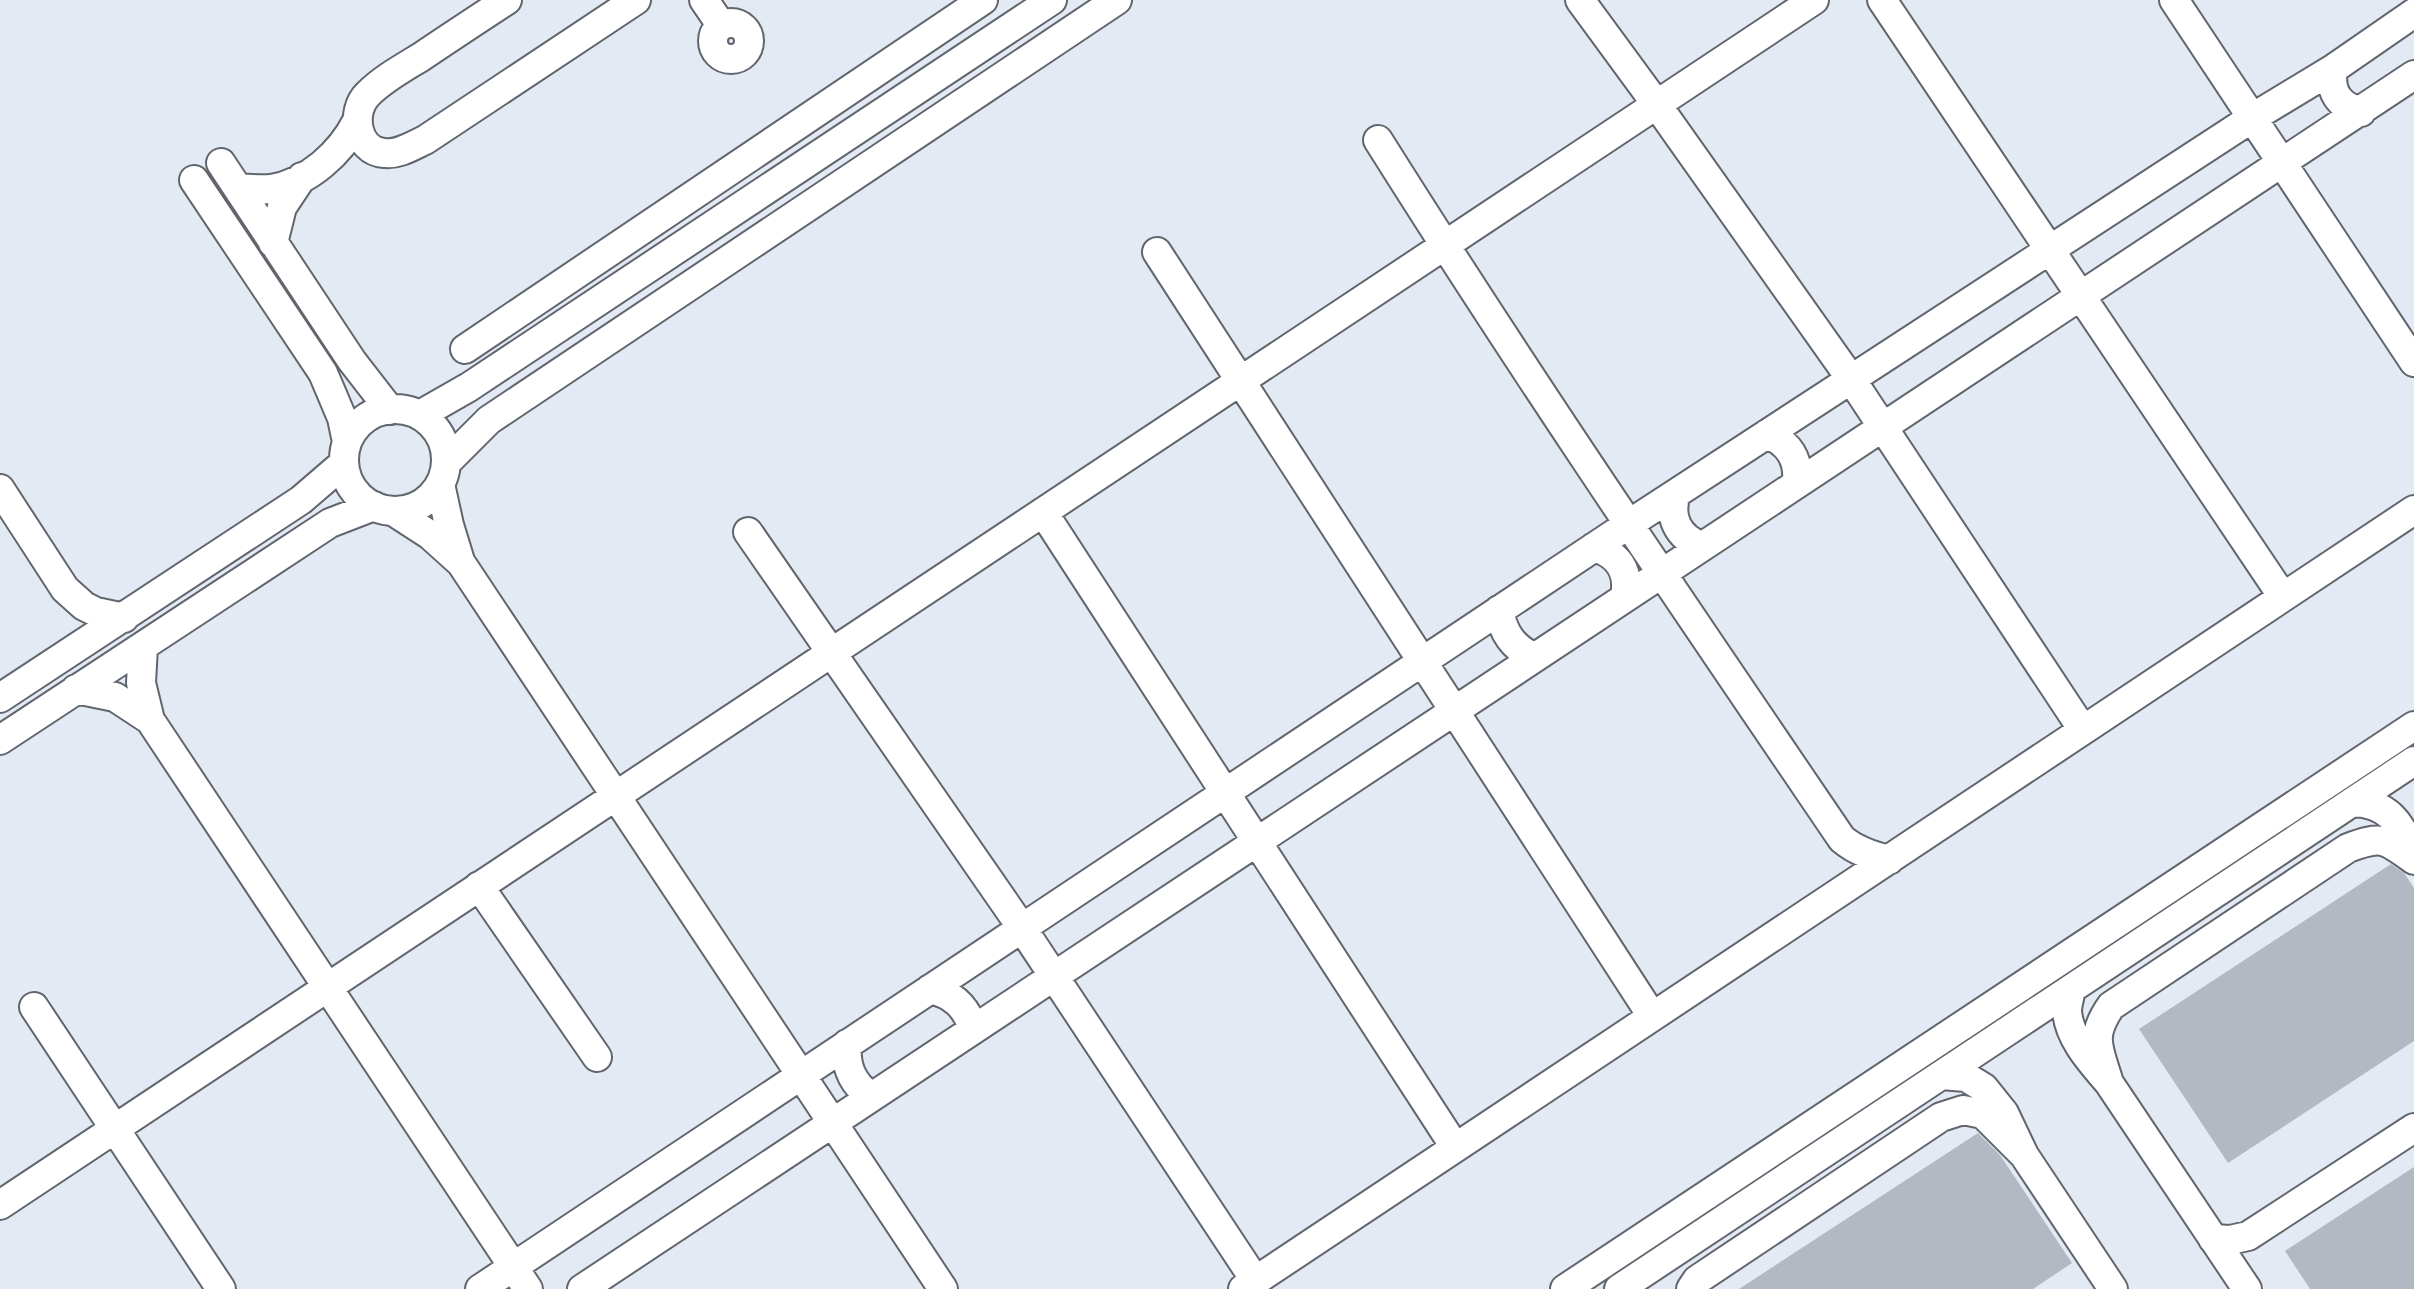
<svg xmlns="http://www.w3.org/2000/svg" width="2414" height="1289" viewBox="0 0 2414 1289" font-family="Barlow,sans-serif">
<style>
.building{fill:#b3b9c2}
.lines{fill:none;stroke-linecap:round;stroke-linejoin:round}
.minor-casing{stroke:#60656e;stroke-width:32}
.minor{stroke:#fff;stroke-width:28}
</style>
<rect width="100%" height="100%" fill="#e4eaf4"/>
<path class="building" d="M2391 864 2404 873 2414 888V1041L2228 1163 2139 1029Z
M1978 1133 2000 1155 2072 1263 2033 1289H1739Z
M2414 1167V1289H2310L2285 1251Z"/>
<g class="lines">
<defs>
<path id="minor" d="M507 0C478 19 449 38 421 57 403 68 383 79 368 94 350 111 356 151 384 153 398 155 412 146 425 140L636 0
M704 0 721 25
M1580 0 1657 105 1851 379 2083 730
M1882 0 2283 597
M2174 0 2414 362
M713 41a18 18 0 1 1 36 0a18 18 0 1 1-36 0Z
M2333 69C2329 92 2339 106 2361 112
M1378 140C1527 377 1685 608 1842 839 1856 851 1872 856 1889 860
M221 163 352 361 390 410
M194 180 323 373 342 418 347 442
M238 188C249 189 260 190 271 189 308 183 341 153 357 121
M273 243 282 207 302 177
M1157 252 1652 1016
M465 349 983 0
M344 460a51 51 0 1 1 102 0a51 51 0 1 1-102 0Z
M420 415 469 387 1052 0
M1767 434C1789 443 1799 459 1797 482
M446 463 489 420 1117 0
M440 484 449 525 460 561
M0 489 65 589 84 606 96 612 124 618
M1676 494C1668 517 1678 537 1701 546
M393 511 430 535 461 563 943 1289
M1043 512 1455 1147
M748 532 1022 928 1255 1280
M1594 547C1618 554 1630 571 1625 596
M1499 610C1503 633 1513 647 1533 657
M143 646 141 683 150 720 528 1289
M76 689 115 697 150 720
M0 698 301 500 344 463
M0 740 330 523 374 506
M2352 802C2389 803 2400 823 2414 854
M479 886 597 1057
M930 989C953 994 966 1007 973 1028
M2071 989C2070 996 2067 1004 2067 1011 2069 1039 2092 1063 2109 1083L2247 1289
M34 1007 221 1289
M847 1044C845 1066 852 1083 870 1096
M1941 1075 1966 1077 1984 1088 2004 1113 2024 1155 2113 1289
M2109 1083C2099 1049 2089 1037 2111 1006L2348 848C2383 835 2385 839 2414 860
M0 1205 1814 0
M2213 1239 2230 1240 2248 1236 2414 1128
M480 1289 1629 524 2252 118 2333 69 2414 13
M582 1289 2414 75
M1243 1289 2414 510
M1565 1289 2414 726
M1619 1289 2414 761
M1691 1289 1697 1280 1941 1117 1963 1110 1983 1114 2024 1155"/>
</defs>
<use href="#minor" class="minor-casing"/>
<use href="#minor" class="minor"/>
</g>
</svg>
